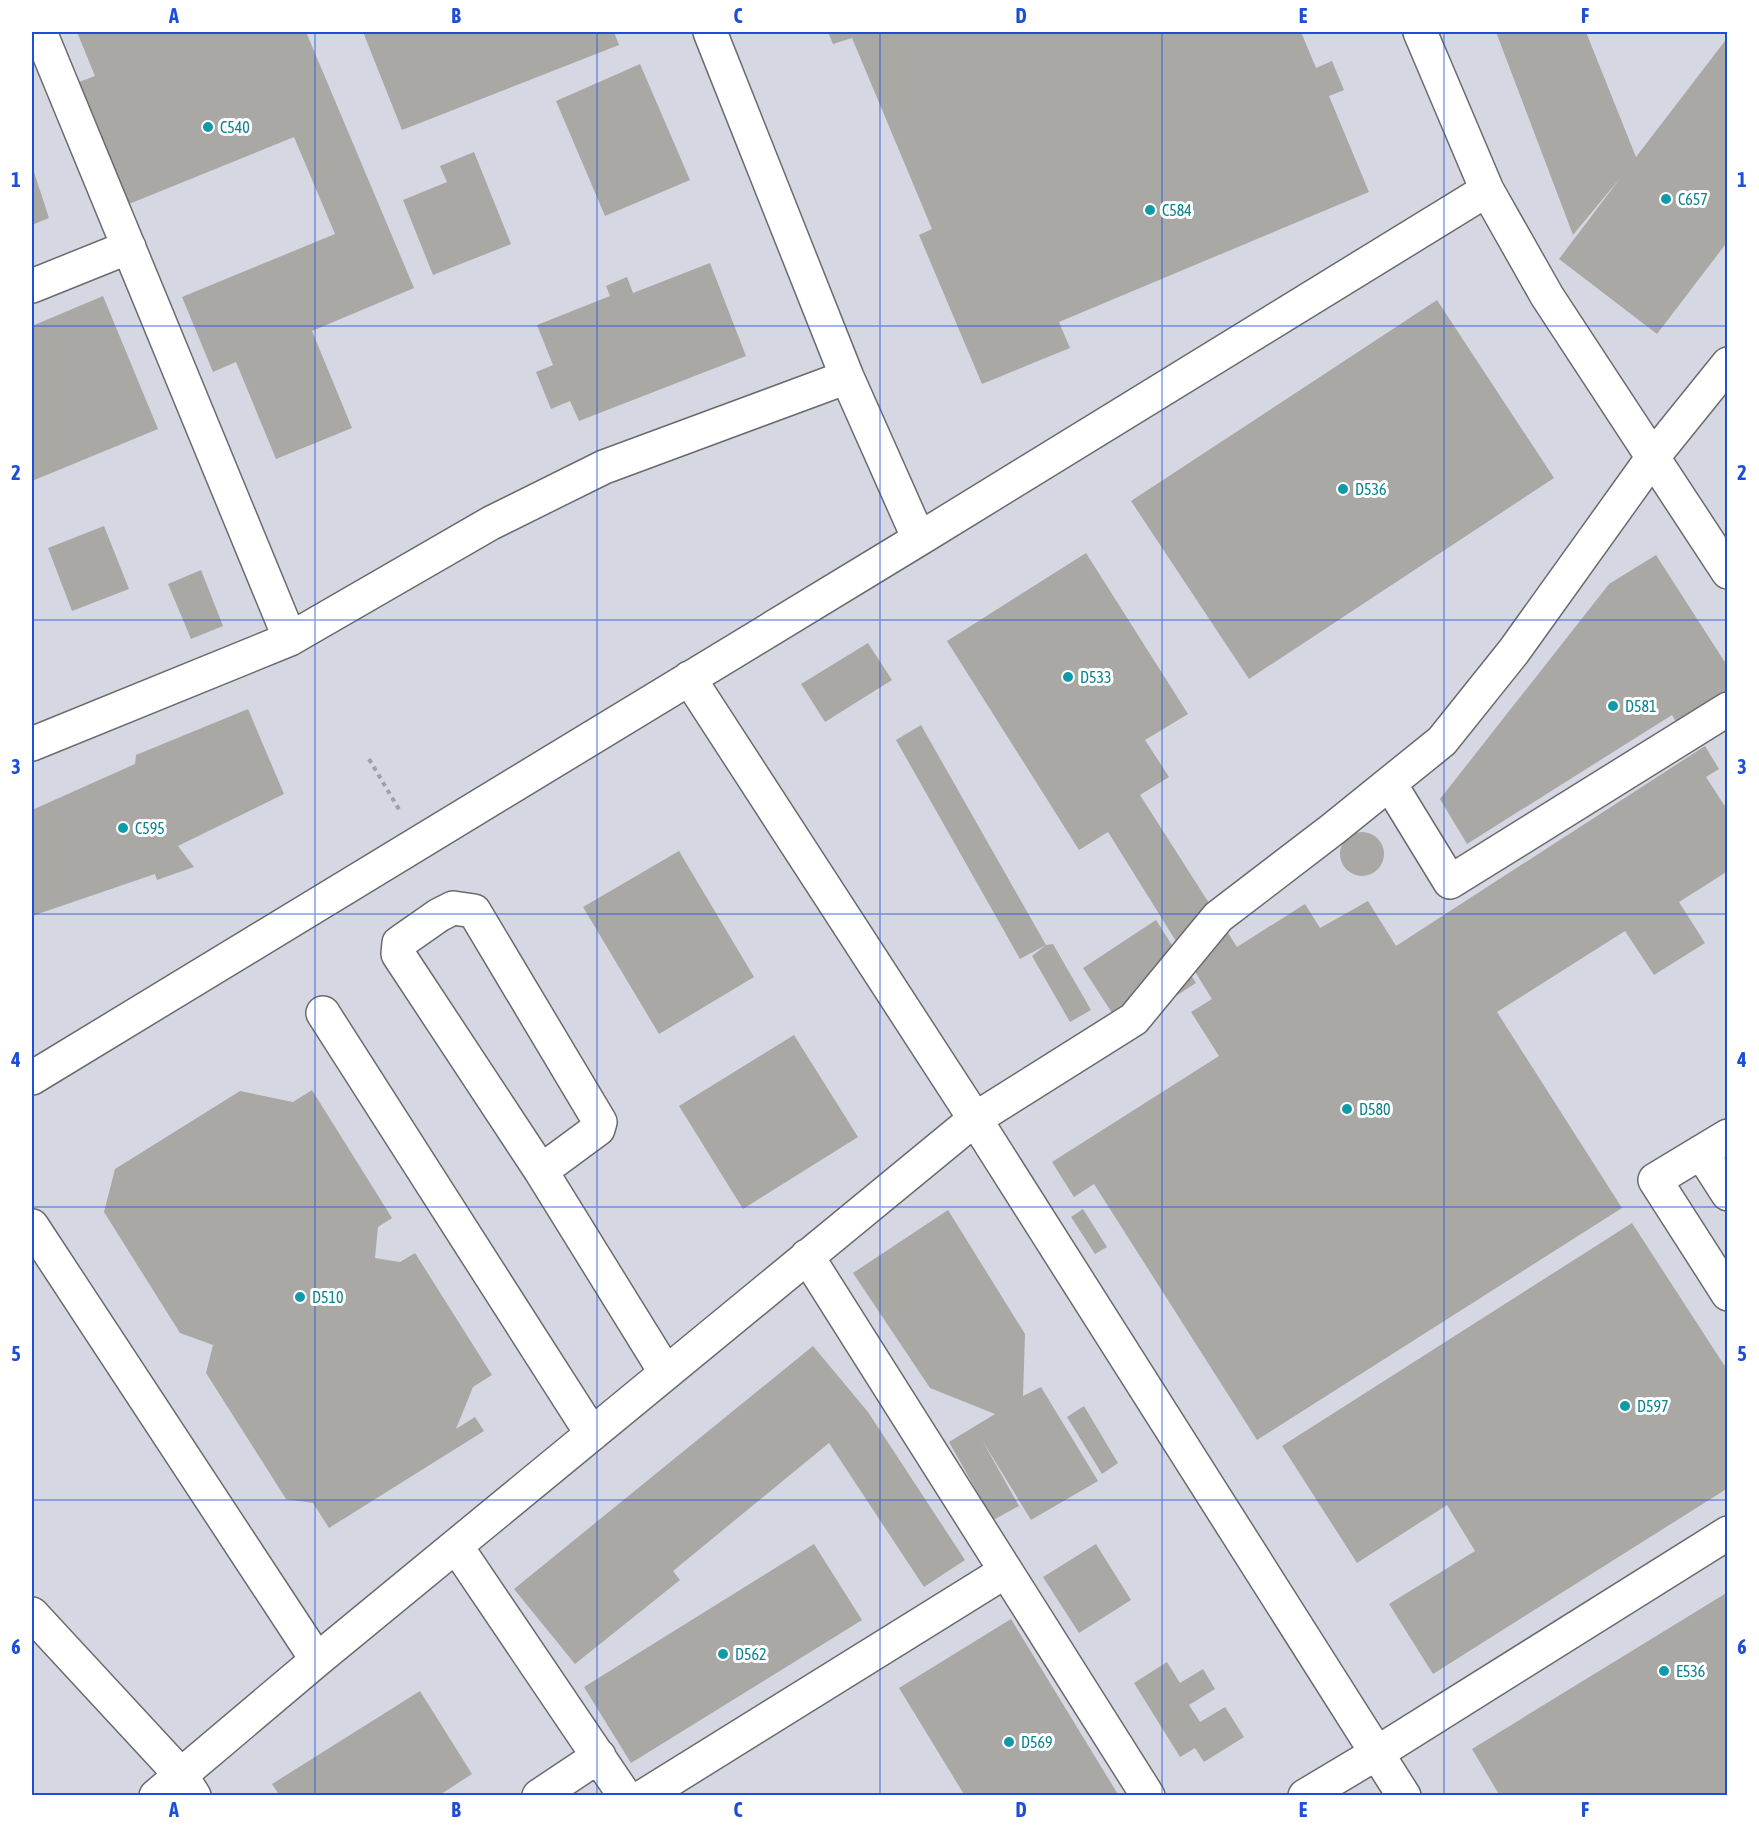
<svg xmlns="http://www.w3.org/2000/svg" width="1759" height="1827" viewBox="0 0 1759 1827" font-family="'Asap Condensed',sans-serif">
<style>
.built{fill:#d5d8e2}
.building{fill:#aaa8a5}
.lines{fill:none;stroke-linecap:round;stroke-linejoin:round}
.minor-casing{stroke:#6b6b6e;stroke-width:36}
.path{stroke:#a0a1a3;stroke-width:4;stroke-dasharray:4.5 4.5;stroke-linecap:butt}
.minor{stroke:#fff;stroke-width:33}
.grid{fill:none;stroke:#1d4ed8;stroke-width:1.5;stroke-opacity:0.55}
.culture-dot{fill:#0f9aa8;stroke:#fff;stroke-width:2}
.labels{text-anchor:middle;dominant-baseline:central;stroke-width:6;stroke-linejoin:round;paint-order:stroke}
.culture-label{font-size:16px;fill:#0d838f;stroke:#fff;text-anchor:start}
.neatline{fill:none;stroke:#1d4ed8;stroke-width:2}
.grid-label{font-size:20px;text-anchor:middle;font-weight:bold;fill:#1d4ed8}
</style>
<rect width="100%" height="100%" fill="#e3e4e7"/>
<path class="built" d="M32 32H1727V1795L32 1796Z"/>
<path class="building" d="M77 32H306L414 288 312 331 352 428 276 459 236 362 213 372 182 297 335 234 294 137 129 204 79 82 95 76Z
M363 32H614L619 45 402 130Z
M828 32H1301L1316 68 1332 61 1344 90 1329 96 1369 192 1059 322 1070 348 982 384 919 235 932 229 852 38 833 44Z
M1496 32H1586L1636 157 1728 37V241L1657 334 1559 259 1621 177 1573 235Z
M640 64 690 180 605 216 556 101Z
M474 152 511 244 433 275 403 200 447 182 440 166Z
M32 166 49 218 32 225Z
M710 263 746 356 579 421 570 401 551 409 536 372 553 365 537 325 610 296 606 286 627 277 633 293Z
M103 296 158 429 32 481V326Z
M1437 300 1554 478 1249 679 1131 501Z
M104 526 129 589 72 611 48 548Z
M1086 553 1188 714 1145 740 1169 777 1140 795 1237 947 1305 904 1320 928 1368 901 1396 946 1705 746 1719 769 1706 777 1728 811V871L1679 902 1705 943 1654 975 1625 931 1497 1012 1622 1208 1257 1440 1094 1184 1074 1197 1052 1162 1219 1056 1191 1012 1212 999 1108 832 1079 850 947 641Z
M1656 555 1728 667V697L1679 727 1672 715 1467 844 1440 799 1609 584Z
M201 570 223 626 191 639 168 584Z
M868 643 892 680 825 722 801 684Z
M248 709 284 794 178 846 194 867 157 880 155 874 32 916V810L135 764 136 755Z
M921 725 1046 945 1053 944 1091 1010 1070 1022 1032 956 1046 945 1020 959 896 740Z
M1340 854a22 22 0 1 1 44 0a22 22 0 1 1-44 0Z
M679 851 754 977 659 1034 583 907Z
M1156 920 1196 983 1123 1030 1083 968Z
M794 1035 858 1137 743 1209 679 1106Z
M312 1090 392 1218 378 1227 375 1258 400 1262 415 1253 492 1375 473 1387 456 1429 475 1417 484 1431 329 1528 313 1503 286 1499 206 1373 213 1345 180 1333 104 1212 115 1169 240 1091 293 1102Z
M1083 1209 1107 1247 1095 1254 1071 1217Z
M948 1210 1025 1334 1023 1396 1041 1387 1098 1481 1031 1520 982 1440 1019 1506 993 1520 949 1442 995 1414 930 1388 853 1273Z
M1632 1223 1728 1371V1488L1433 1674 1389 1604 1475 1551 1447 1505 1357 1563 1282 1446Z
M813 1346 868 1412 965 1560 924 1587 829 1443 673 1571 680 1580 575 1664 514 1589Z
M1084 1406 1118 1463 1102 1474 1067 1417Z
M814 1544 862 1620 631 1763 584 1687Z
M1096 1544 1131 1600 1079 1633 1043 1577Z
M1728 1592V1796H1500L1472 1749Z
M1011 1619 1119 1796H965L899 1688Z
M1167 1662 1180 1683 1203 1669 1215 1689 1189 1705 1200 1722 1225 1707 1244 1737 1204 1762 1195 1748 1180 1757 1134 1683Z
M420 1691 472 1774 438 1796H280L272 1784Z"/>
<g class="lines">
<defs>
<path id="minor" d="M40 32 290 639
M710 32 847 377 919 539
M1420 32 1487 190 1547 296 1728 572
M32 286 129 247
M689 678 975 1119 1404 1796
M32 744 290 639 491 523 604 467 847 377
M1390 784 1450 882 1728 709
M323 1013 592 1434
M32 1078 919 539 1487 190
M1728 1136 1655 1180 1728 1294
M1701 1152 1728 1194
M541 1171 398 954 399 943 439 915 453 908 474 911 600 1122 598 1129 541 1171 666 1373
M32 1226 317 1660
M807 1256 1148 1796
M456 1546 625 1796
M32 1614 181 1775 194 1796
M156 1796 317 1660 975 1119 1134 1019 1218 917 1333 829 1442 741 1514 651 1653 457 1728 364
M539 1796 599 1756
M644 1796 1006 1571
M1305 1796 1377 1753 1728 1533"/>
</defs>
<use href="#minor" class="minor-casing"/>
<path class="path" d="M369 759 400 811"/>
<use href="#minor" class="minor"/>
</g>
<path class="grid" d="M315 32V1796M597 32V1796M880 32V1796M1162 32V1796M1444 32V1796M32 326H1728M32 620H1728M32 914H1728M32 1207H1728M32 1500H1728"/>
<g class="culture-dot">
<circle cx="208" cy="127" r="6"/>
<circle cx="1666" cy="199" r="6"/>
<circle cx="1150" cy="210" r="6"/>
<circle cx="1343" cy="489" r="6"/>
<circle cx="1068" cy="677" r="6"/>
<circle cx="1613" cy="706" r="6"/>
<circle cx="123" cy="828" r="6"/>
<circle cx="1347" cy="1109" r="6"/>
<circle cx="300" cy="1297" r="6"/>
<circle cx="1625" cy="1406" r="6"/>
<circle cx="723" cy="1654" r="6"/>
<circle cx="1664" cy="1671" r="6"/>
<circle cx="1009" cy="1742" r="6"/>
</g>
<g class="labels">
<g class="culture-label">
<text x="220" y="127">C540</text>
<text x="1678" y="199">C657</text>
<text x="1162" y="210">C584</text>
<text x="1355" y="489">D536</text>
<text x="1080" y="677">D533</text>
<text x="1625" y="706">D581</text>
<text x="135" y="828">C595</text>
<text x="1359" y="1109">D580</text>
<text x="312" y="1297">D510</text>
<text x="1637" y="1406">D597</text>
<text x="735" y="1654">D562</text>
<text x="1676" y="1671">E536</text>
<text x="1021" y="1742">D569</text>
</g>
</g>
<rect width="1759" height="1827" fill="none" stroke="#ffffff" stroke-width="66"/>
<rect x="33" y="33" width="1693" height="1761" class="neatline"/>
<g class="grid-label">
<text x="174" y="23">A</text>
<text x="456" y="23">B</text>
<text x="738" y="23">C</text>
<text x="1021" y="23">D</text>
<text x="1303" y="23">E</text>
<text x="1585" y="23">F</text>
<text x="16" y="187">1</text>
<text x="1742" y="187">1</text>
<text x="16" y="480">2</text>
<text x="1742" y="480">2</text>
<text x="16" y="774">3</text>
<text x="1742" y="774">3</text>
<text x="16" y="1067">4</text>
<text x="1742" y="1067">4</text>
<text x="16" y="1361">5</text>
<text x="1742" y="1361">5</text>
<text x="16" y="1654">6</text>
<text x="1742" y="1654">6</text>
<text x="174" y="1817">A</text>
<text x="456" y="1817">B</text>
<text x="738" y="1817">C</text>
<text x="1021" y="1817">D</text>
<text x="1303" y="1817">E</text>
<text x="1585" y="1817">F</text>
</g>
</svg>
